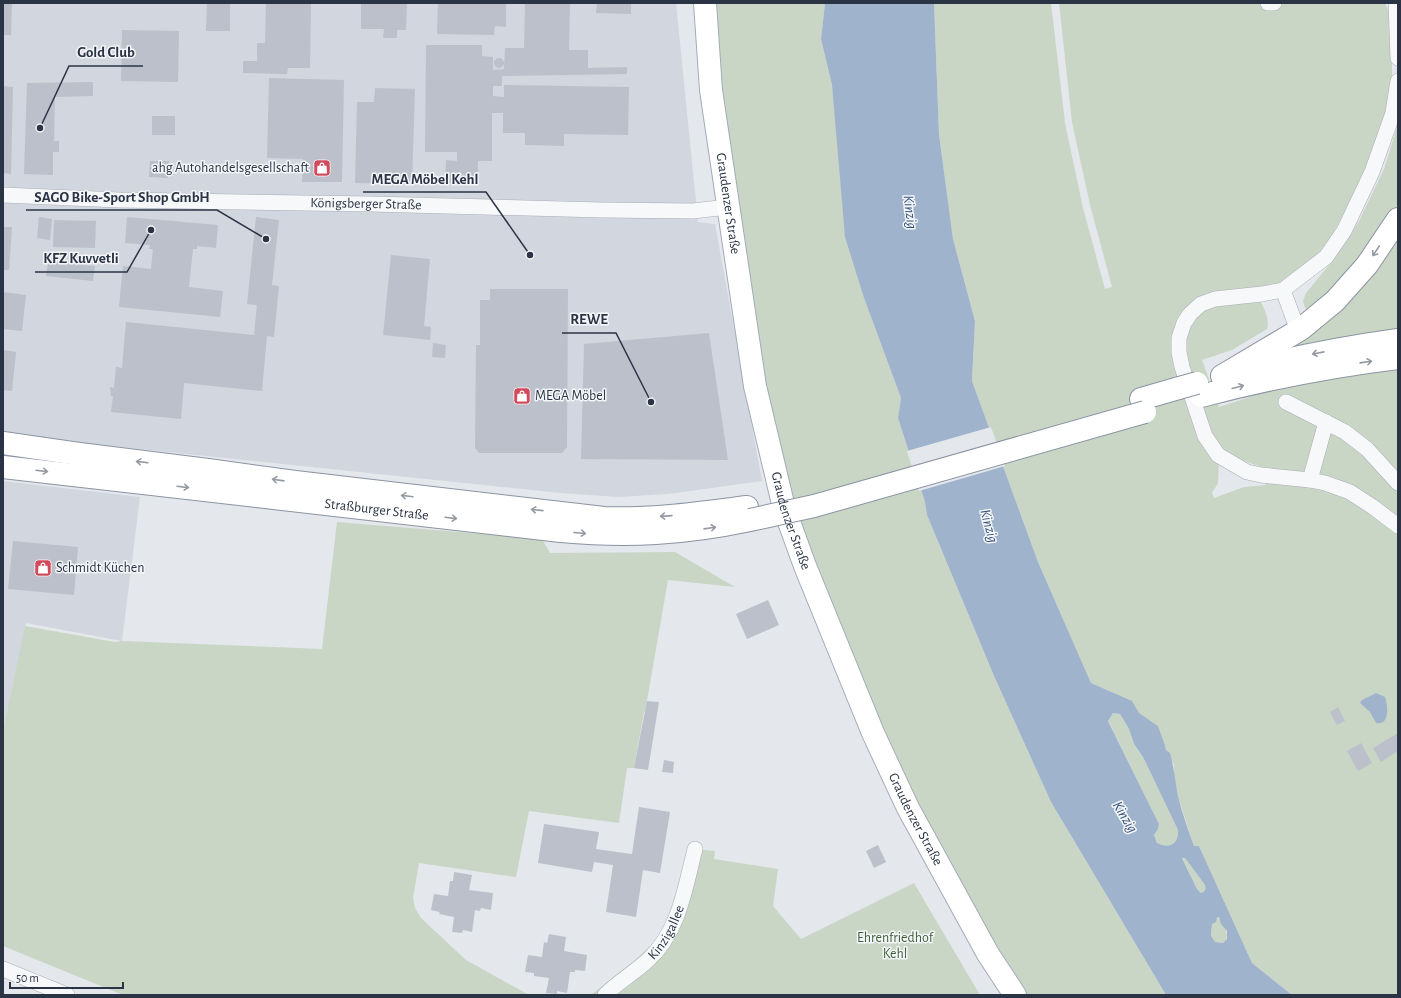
<svg xmlns="http://www.w3.org/2000/svg" width="1401" height="998" viewBox="0 0 1401 998" font-family="'Alegreya Sans',sans-serif">
<style>
.built{fill:#d2d6de}
.green{fill:#c9d6c5;fill-rule:evenodd}
.water{fill:#9fb4cc;fill-rule:evenodd}
.pier{fill:#e4e7ec}
.building{fill:#bbc0ca}
.lines{fill:none;stroke-linecap:round;stroke-linejoin:round}
.minor-casing{stroke:#a9aeb7;stroke-width:16}
.primary-casing{stroke:#a3abb8;stroke-width:24}
.trunk-casing{stroke:#8b94a3;stroke-width:24}
.minor{stroke:#f7f8fa;stroke-width:15}
.primary{stroke:#fff;stroke-width:22}
.trunk{stroke:#fff;stroke-width:22}
.trunk-bridge-casing{stroke:#8b94a3;stroke-width:24;stroke-linecap:butt}
.trunk-bridge{stroke:#fff;stroke-width:22}
.oneway{stroke:#959aa2}
.labels{text-anchor:middle;dominant-baseline:central;stroke-width:3;stroke-linejoin:round;paint-order:stroke}
.poi-label{font-size:14px;fill:#2b3445;stroke:#f4f6f9;text-anchor:start}
.street-label{font-size:14px;fill:#2b3445;stroke:#f4f6f9}
.park-label{font-size:14px;fill:#3f6138;stroke:#f4f6f9}
.water-label{font-size:15px;font-style:italic;fill:#34527a;stroke:#f4f6f9}
.leader{fill:none;stroke:#2b3445;stroke-width:1.5}
.callout-dot{fill:#2b3445;stroke:#f4f6f9;stroke-width:1.5}
.callout-label{font-size:15px;text-anchor:middle;font-weight:bold;fill:#2b3445;stroke:#f4f6f9;stroke-width:3;stroke-linejoin:round;paint-order:stroke}
</style>
<rect width="100%" height="100%" fill="#e4e7ec"/>
<path class="built" d="M3 3H676L698 222 715 224 762 481 668 494 618 497 561 493 72 442 3 431Z
M3 481 140 497 122 641 26 623 3 730Z"/>
<path class="green" d="M712 3H825L821 39 832 85 864 298 901 398 898 418 925 502 927 515 994 676 1051 802 1166 995H1026L963 889 899 767 803 542 796 510 787 479 765 386 741 246Z
M934 3H1051L1065 123 1083 208 1105 289 1112 287 1090 205 1072 122 1059 3H1385L1391 16 1392 56V81L1385 117 1369 161 1348 206 1330 239 1313 261 1293 277 1272 286 1210 308 1259 299C1264 308 1270 319 1267 329L1232 350 1202 360 1219 407 1256 395 1265 389 1398 366V995H1292L1252 963 1199 846 1194 847 1178 796 1174 776V765L1166 750 1165 745 1158 726 1138 713 1131 701 1091 683 1038 562 972 381 975 321 953 239 939 133ZM1228 455 1261 467 1266 485 1244 487 1214 498 1212 493 1218 483 1219 461Z
M1398 124V203C1379 245 1343 278 1311 312L1305 308 1303 301 1306 293 1329 265 1359 221 1384 169Z
M1398 236V333L1300 349 1295 343Z
M337 522 542 539 550 553 675 552 735 587 668 580 645 712H644L634 768H627L619 823 529 811 516 877 419 863 413 898 415 908 421 918 466 960 529 995H123L3 946V730L25 626 115 642 122 641 322 649Z
M1113 713 1120 714 1129 729 1134 744 1143 757 1178 830C1179 844 1169 849 1157 843L1154 835 1158 829 1159 824 1108 720Z
M695 849 715 851 714 859 778 869 773 906 801 939 914 883 980 995H591L635 960 651 945 663 930Z
M1182 857 1185 858 1205 885C1206 890 1205 891 1201 893L1197 889Z
M1219 917C1224 925 1231 936 1224 943L1215 942 1211 937 1212 924Z"/>
<path class="water" d="M825 3H934L939 134 953 239 975 321 972 381 1038 562 1091 683 1132 701 1139 713 1158 726 1165 745 1166 750 1170 753C1174 767 1175 781 1178 796 1182 813 1188 829 1194 846H1199L1252 963 1292 995H1166L1051 802 994 676 927 515 925 502 898 418 901 398 864 298 845 237 832 85 821 39ZM1113 713 1120 714 1129 729 1134 744 1143 757 1178 830C1179 844 1169 849 1157 843L1154 835 1158 829 1159 824 1108 721ZM1182 858H1185L1205 885C1206 890 1205 891 1201 893L1197 889ZM1219 917 1221 924 1227 931V939L1223 943 1215 942 1211 936 1212 924 1216 922 1217 918Z
M1376 693 1385 697C1388 705 1390 726 1376 723L1370 712 1360 703 1362 700Z"/>
<path class="pier" d="M991 427 1005 466 919 491 907 451Z"/>
<path class="building" d="M3 3H12L11 35H3Z
M207 3H230V31H206Z
M266 3H311L310 68H288L287 74 243 73V61H257V43H265Z
M361 3H407L406 30H397V38H383L384 29H361Z
M438 3H506V27L495 26 494 35 437 34Z
M525 3H570L569 50H588V68L627 67V74L502 76V86H493V96L504 97V85L629 87 628 135 564 134V146L525 145V133H503V113H492V161H478V184L445 183 446 160 457 161V152H425L426 45H482V56L493 57V70L504 69 505 48H524Z
M597 3H631V14L596 13Z
M122 30 179 31 178 82 121 81Z
M494 63a5 5 0 1 1 10 0a5 5 0 1 1-10 0Z
M269 78 344 80 342 182H302L303 159 267 158Z
M93 82V96L55 97 54 141H59V152H53V175L24 174 27 83Z
M3 86 13 87 11 174 3 173Z
M375 88 415 89 412 184 355 183 357 102H374Z
M152 116H175V135H152Z
M150 161H169L168 178 149 177Z
M39 217 52 219 50 240 37 238Z
M127 217 218 225 216 248 197 246V249H193L189 287 223 291 220 317 119 307 123 266 151 269 153 249H149L150 245 125 243Z
M256 217 279 220 272 285 279 286 274 337 267 336 262 391 184 383 181 419 111 412 113 396H111L110 387 114 388 116 367 122 368 126 322 254 335 257 305 247 304Z
M54 220 96 221 95 248 53 247Z
M3 227H12L9 270H3Z
M391 255 430 259 424 326 431 327 430 340 383 335Z
M48 262 95 266 93 281 46 276Z
M490 289H568L567 447 562 453H479L475 448 476 345H480V300H490Z
M3 292 26 295 22 331 3 329Z
M709 333 728 460 581 459 584 344Z
M433 343 446 345 445 358 432 357Z
M3 350 16 352 12 391 3 390Z
M13 541 78 547 74 595 8 589Z
M768 600 779 625 747 639 736 614Z
M647 701 659 702 648 770 634 768Z
M1338 707 1345 721 1337 725 1330 712Z
M1398 733V751L1381 762 1373 748Z
M1361 743 1372 763 1358 771 1347 751Z
M664 760 674 762 673 773 662 772Z
M639 807 670 812 660 873 643 870 636 917 606 912 613 865 594 862 592 872 538 863 544 824 599 832 596 849 632 854Z
M878 845 886 862 874 868 866 851Z
M454 872 472 875 469 890 493 893 491 910 481 908 480 911 475 910 472 932 463 930 462 933 452 932 454 917 439 914 440 912 431 910 434 894 448 896 450 881H453Z
M549 934 566 937 564 951 587 955 585 971 575 970V972H570L567 993 557 991V994L546 993 549 978 534 976V973L525 972 528 955 542 957 544 942 547 943Z"/>
<g class="lines">
<defs>
<g id="minor">
<path d="M1268 3H1274"/>
<path d="M1396 3 1398 58"/>
<path d="M1398 81 1393 113 1372 172 1344 231 1326 257 1283 290 1262 294 1215 299 1201 304 1190 314 1184 323 1179 338V352L1182 367 1205 436 1218 455 1247 472 1261 475 1310 480 1325 483 1350 492 1373 507 1398 526"/>
<path id="s1" d="M3 195 119 200 371 204 601 210 693 211 728 207"/>
<path d="M1283 290 1294 320 1301 329"/>
<path d="M1286 402 1345 432 1367 449 1398 483"/>
<path d="M1310 480 1326 422"/>
<path d="M3 969 67 995"/>
<path id="s2" d="M605 995C618 982 634 973 648 960 679 932 685 888 695 849"/>
</g>
<g id="primary">
<path id="s3" d="M705 3 711 90 755 386 784 508 805 566 873 733 908 808 988 954 1015 995"/>
</g>
<g id="trunk">
<path d="M1246 369C1296 357 1347 347 1398 340"/>
<path d="M1222 376 1301 329 1335 301 1367 265 1398 219"/>
<path d="M1201 396C1266 379 1331 366 1398 358"/>
<path d="M1141 399 1179 388"/>
<path d="M3 443 79 454 208 470 295 482 604 518C651 520 699 513 747 507"/>
<path id="s4" d="M3 467 561 531C628 537 684 534 750 520"/>
</g>
</defs>
<use href="#minor" class="minor-casing"/>
<use href="#primary" class="primary-casing"/>
<use href="#trunk" class="trunk-casing"/>
<use href="#minor" class="minor"/>
<use href="#primary" class="primary"/>
<use href="#trunk" class="trunk"/>
<defs>
<path id="trunk-bridge" d="M1179 388 1197 383
M750 520 814 506 1145 412"/>
</defs>
<use href="#trunk-bridge" class="trunk-bridge-casing"/>
<use href="#trunk-bridge" class="trunk-bridge"/>
</g>
<defs><path id="oneway-shaft" d="M-6 0H5M1.5-3L5.5 0L1.5 3" fill="none" stroke-width="1.6" stroke-linecap="round" stroke-linejoin="round"/></defs>
<g class="oneway">
<use href="#oneway-shaft" transform="translate(1376 251) rotate(124)"/>
<use href="#oneway-shaft" transform="translate(1318 353) rotate(169)"/>
<use href="#oneway-shaft" transform="translate(1366 362) rotate(-8)"/>
<use href="#oneway-shaft" transform="translate(1238 387) rotate(-15)"/>
<use href="#oneway-shaft" transform="translate(142 462) rotate(-173)"/>
<use href="#oneway-shaft" transform="translate(42 471) rotate(7)"/>
<use href="#oneway-shaft" transform="translate(278 480) rotate(-172)"/>
<use href="#oneway-shaft" transform="translate(183 487) rotate(7)"/>
<use href="#oneway-shaft" transform="translate(407 496) rotate(-173)"/>
<use href="#oneway-shaft" transform="translate(537 510) rotate(-174)"/>
<use href="#oneway-shaft" transform="translate(666 516) rotate(176)"/>
<use href="#oneway-shaft" transform="translate(451 518) rotate(7)"/>
<use href="#oneway-shaft" transform="translate(710 528) rotate(-8)"/>
<use href="#oneway-shaft" transform="translate(580 533) rotate(5)"/>
</g>
<defs>
<symbol id="shop-square" viewBox="-11 -11 22 22"><rect x="-9" y="-9" width="18" height="18" rx="4" fill="#d1495b" stroke="#f4f6f9"/><path d="M-5-2.5h2.3a2.7 3.5 0 0 1 5.4 0H5L5.5 6h-11ZM-1.5-2.5h3a1.5 2.3 0 0 0-3 0Z" fill="#fff"/></symbol>
</defs>
<g fill-rule="evenodd">
<use href="#shop-square" x="312" y="158" width="20" height="20"/>
<use href="#shop-square" x="512" y="386" width="20" height="20"/>
<use href="#shop-square" x="33" y="558" width="20" height="20"/>
</g>
<g class="labels">
<g class="poi-label">
<text x="309" y="168" text-anchor="end">ahg Autohandelsgesellschaft</text>
<text x="535" y="396">MEGA Möbel</text>
<text x="56" y="568">Schmidt Küchen</text>
</g>
<g class="street-label">
<text stroke="none"><textPath href="#s3" startOffset="202">Graudenzer Straße</textPath></text>
<text stroke="none"><textPath href="#s1" startOffset="363">Königsberger Straße</textPath></text>
<text stroke="none"><textPath href="#s4" startOffset="376">Straßburger Straße</textPath></text>
<text stroke="none"><textPath href="#s3" startOffset="526">Graudenzer Straße</textPath></text>
<text stroke="none"><textPath href="#s3" startOffset="850">Graudenzer Straße</textPath></text>
<text stroke="none"><textPath href="#s2" startOffset="89">Kinzigallee</textPath></text>
</g>
<g class="park-label">
<text x="895" y="938">Ehrenfriedhof<tspan x="895" dy="16">Kehl</tspan></text>
</g>
<g class="water-label">
<text transform="translate(910 212) rotate(83)">Kinzig</text>
<text transform="translate(989 526) rotate(75)">Kinzig</text>
<text transform="translate(1125 817) rotate(59)">Kinzig</text>
</g>
</g>
<path class="leader" d="M40 128L69 66H143M530 255L486 192H363M266 239L217 210H26M151 230L127 272H35M651 402L616 333H562"/>
<g class="callout-dot">
<circle cx="40" cy="128" r="4"/>
<circle cx="530" cy="255" r="4"/>
<circle cx="266" cy="239" r="4"/>
<circle cx="151" cy="230" r="4"/>
<circle cx="651" cy="402" r="4"/>
</g>
<g class="callout-label">
<text x="106" y="57">Gold Club</text>
<text x="425" y="184">MEGA Möbel Kehl</text>
<text x="122" y="202">SAGO Bike-Sport Shop GmbH</text>
<text x="81" y="263">KFZ Kuvvetli</text>
<text x="589" y="324">REWE</text>
</g>
<rect width="1401" height="998" fill="none" stroke="#2b3445" stroke-width="8"/>
<path d="M10 982v6h113v-6" fill="none" stroke="#2b3445" stroke-width="2"/>
<text x="16" y="982" font-size="12" fill="#2b3445" stroke="#f4f6f9" stroke-width="3" paint-order="stroke">50 m</text>
</svg>
